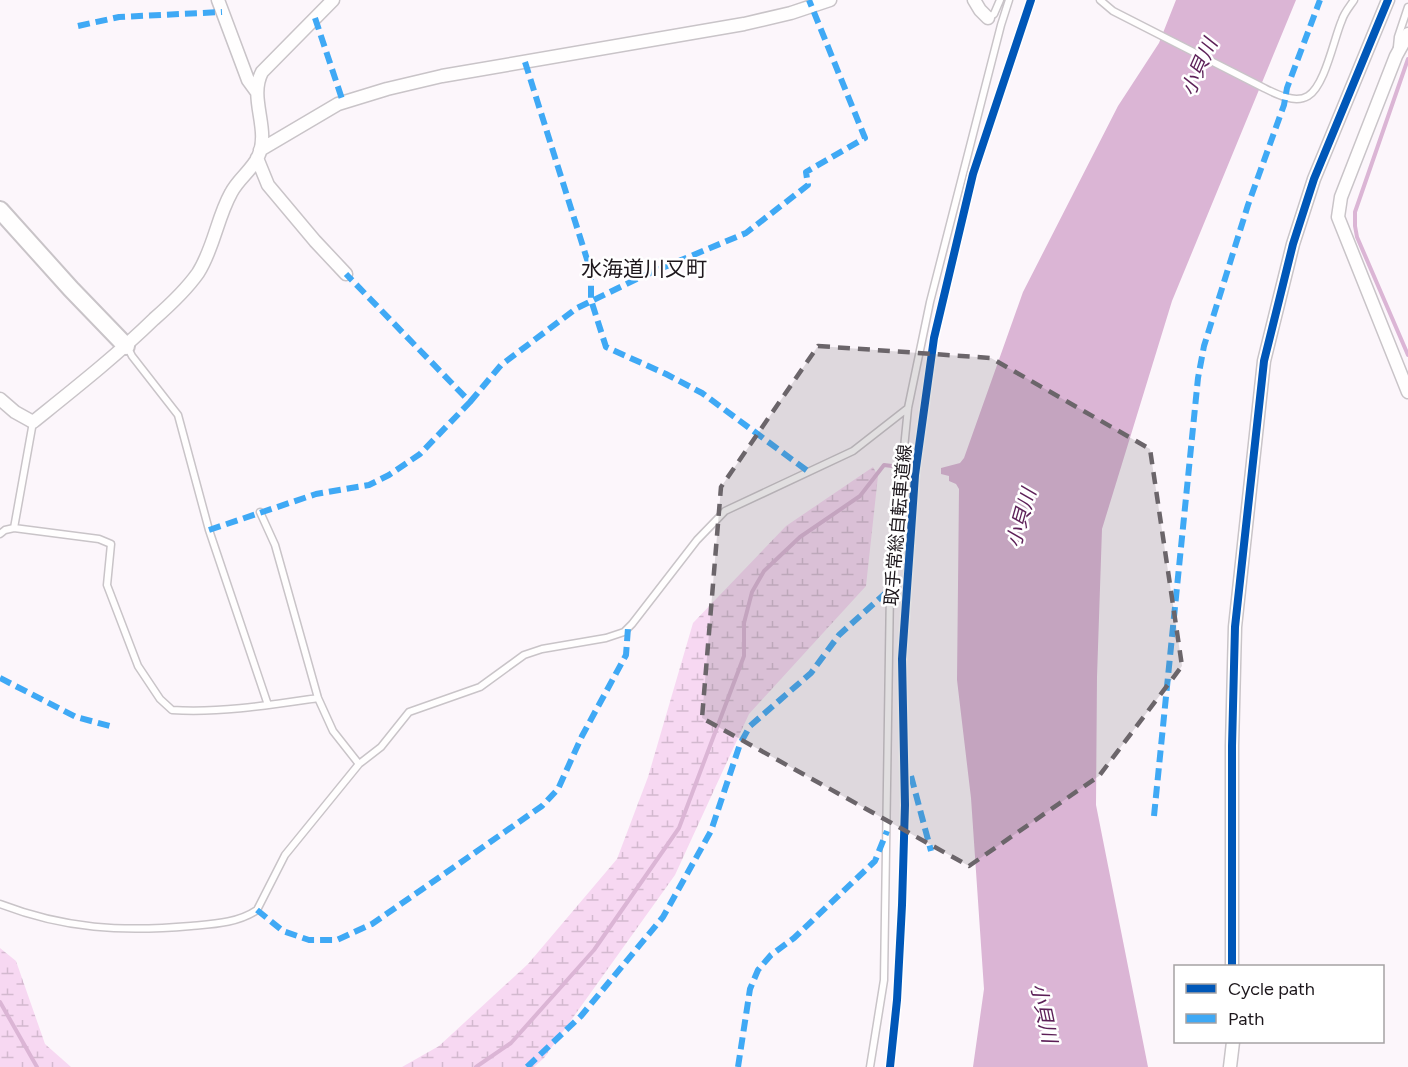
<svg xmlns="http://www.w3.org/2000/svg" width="1408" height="1067" viewBox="0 0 1408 1067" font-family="Figtree,'Noto Sans JP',sans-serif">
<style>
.wetland{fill:url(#wetland-marsh)}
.water{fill:#dbb5d5}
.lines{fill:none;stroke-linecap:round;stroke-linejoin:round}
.stream{stroke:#dbb5d5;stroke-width:4}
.lane-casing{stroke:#c9c4c8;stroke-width:9}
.street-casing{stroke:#c9c4c8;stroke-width:15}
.secondary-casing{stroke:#c9c4c8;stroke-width:20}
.lane{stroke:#fffefe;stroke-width:6}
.street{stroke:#fffefe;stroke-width:12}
.secondary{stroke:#fffefe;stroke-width:16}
.quiet{stroke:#3fa9f5;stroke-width:6;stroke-dasharray:12 6;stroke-linecap:butt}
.cycleway-casing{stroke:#fff;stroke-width:11}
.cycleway{stroke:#0057b8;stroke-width:8}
.marked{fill:#6b656a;fill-opacity:0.2;stroke:#6b656a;stroke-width:4.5;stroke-dasharray:12 8;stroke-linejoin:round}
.labels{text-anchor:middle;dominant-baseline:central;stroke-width:5;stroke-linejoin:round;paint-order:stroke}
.street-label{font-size:18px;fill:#1d171c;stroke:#fff}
.water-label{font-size:20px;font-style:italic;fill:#5c1f57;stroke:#fff}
.quarter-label{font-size:21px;fill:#1d171c;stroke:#fff}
</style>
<defs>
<pattern id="wetland-marsh" width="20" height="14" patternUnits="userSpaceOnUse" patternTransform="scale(1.5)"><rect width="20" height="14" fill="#f7d8f2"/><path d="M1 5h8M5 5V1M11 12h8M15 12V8" fill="none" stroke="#d3b9cf"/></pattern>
</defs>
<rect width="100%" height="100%" fill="#fcf6fb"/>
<path class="wetland" d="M873 467 878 476 866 586 749 714 675 875 544 1058 534 1067H402L439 1046 528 964 617 859 648 777 693 623 786 526Z
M0 948 16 961 45 1044 71 1067H0Z"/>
<path class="water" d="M1176 0H1296L1172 301 1102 529 1097 677 1096 805 1148 1067H973L984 989 971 798 957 680 959 489 956 484 949 481V476L941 474V468L960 463 964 458 1023 292 1118 106 1159 43Z"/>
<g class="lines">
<path class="stream" d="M1408 59 1355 212V226L1357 237 1408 355
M0 1002 37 1067
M476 1067 511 1043 594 950 679 828 744 656V623L752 592 764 571 800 537 860 496 884 465 892 466"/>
<defs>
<path id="lane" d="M1100 0 1113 11 1264 88C1276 94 1295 104 1308 96 1325 86 1334 38 1342 20 1344 13 1350 6 1354 0
M988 18 994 14 1000 0
M1397 47 1398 37 1408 7
M127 346 132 356 178 415 209 530 268 705
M260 512 275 545 318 698 333 731 359 764
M14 528 33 422
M0 534 5 530 14 528 99 539 111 544 107 585 138 666 160 699 172 710C221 713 270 705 318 698
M0 904C65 929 122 932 191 926 213 924 238 923 257 910L285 855 359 764 381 747 409 712 480 687 524 655 542 649 606 638 624 632 632 624 697 540 725 511 853 451 908 408
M870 1067 884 980 890 589 908 408 930 302 1001 25 1009 0"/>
<path id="street" d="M218 0 248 80 256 91
M974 0 980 10 988 18
M1408 34 1396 56 1341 197 1338 217 1408 392
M260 150 338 104 387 89 442 76 744 24 791 13 830 0
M257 158 268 185 315 241 346 274
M0 399 15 412 33 422C74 389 116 356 154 319 170 305 186 290 198 273 214 248 217 218 231 193 238 179 252 170 258 157 271 129 248 99 262 72L333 0
M1232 966V746L1235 627 1264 361 1293 244 1314 179 1388 0
M1230 1067 1233 1042"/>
<path id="secondary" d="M0 210 71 289 126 346"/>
</defs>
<use href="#lane" class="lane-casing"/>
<use href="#street" class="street-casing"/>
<use href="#secondary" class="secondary-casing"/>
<use href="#lane" class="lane"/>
<use href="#street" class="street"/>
<use href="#secondary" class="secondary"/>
<path class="quiet" d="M315 18 343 102
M78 26 119 17 222 12
M525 62 591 272V300L606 347 666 374 702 393 809 472
M470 402 501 365 577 308 643 276 746 233 808 185 806 172 865 138 809 0
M209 530 316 494 369 485 389 475 420 454 470 402 346 274
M0 678 76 717 110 726
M911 776 931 851
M1154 816 1198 378 1204 346 1248 205 1284 105 1287 88 1320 0
M257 910 283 931 309 940H337L372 924 542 806 558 789 582 736 626 655 628 628
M527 1067 581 1016 663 917 711 831 740 744 750 726 811 673 839 635 890 589
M738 1067 750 989 758 970 771 955 794 938 875 861 887 831"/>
<defs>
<path id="cycleway" d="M1232 966V746L1235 627 1264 361 1293 244 1314 179 1388 0
M890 1067 897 1000 902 905 905 805 902 659 915 475 934 338 973 174 1031 0"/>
</defs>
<use href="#cycleway" class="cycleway-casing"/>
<use href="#cycleway" class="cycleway"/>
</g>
<path class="marked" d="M818 346 991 358 1150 449 1182 666 1099 776 969 866 702 718 721 487Z"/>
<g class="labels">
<g class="street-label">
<text transform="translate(898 525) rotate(-85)">取手常総自転車道線</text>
</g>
<g class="water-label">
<text transform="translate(1199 67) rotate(-66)">小貝川</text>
<text transform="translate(1021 518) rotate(-74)">小貝川</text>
<text transform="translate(1044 1013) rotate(78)">小貝川</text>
</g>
<g class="quarter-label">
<text x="644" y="268">水海道川又町</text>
</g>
</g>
<rect x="1174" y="965" width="210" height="78" fill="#ffffff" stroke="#a5a2a4" stroke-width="1.5"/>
<rect x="1186" y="984" width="30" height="9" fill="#0057b8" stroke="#a5a2a4" stroke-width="1.5"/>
<text x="1228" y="995" font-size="18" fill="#1d171c">Cycle path</text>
<rect x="1186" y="1014" width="30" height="9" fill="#3fa9f5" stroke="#a5a2a4" stroke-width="1.5"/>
<text x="1228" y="1025" font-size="18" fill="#1d171c">Path</text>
</svg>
